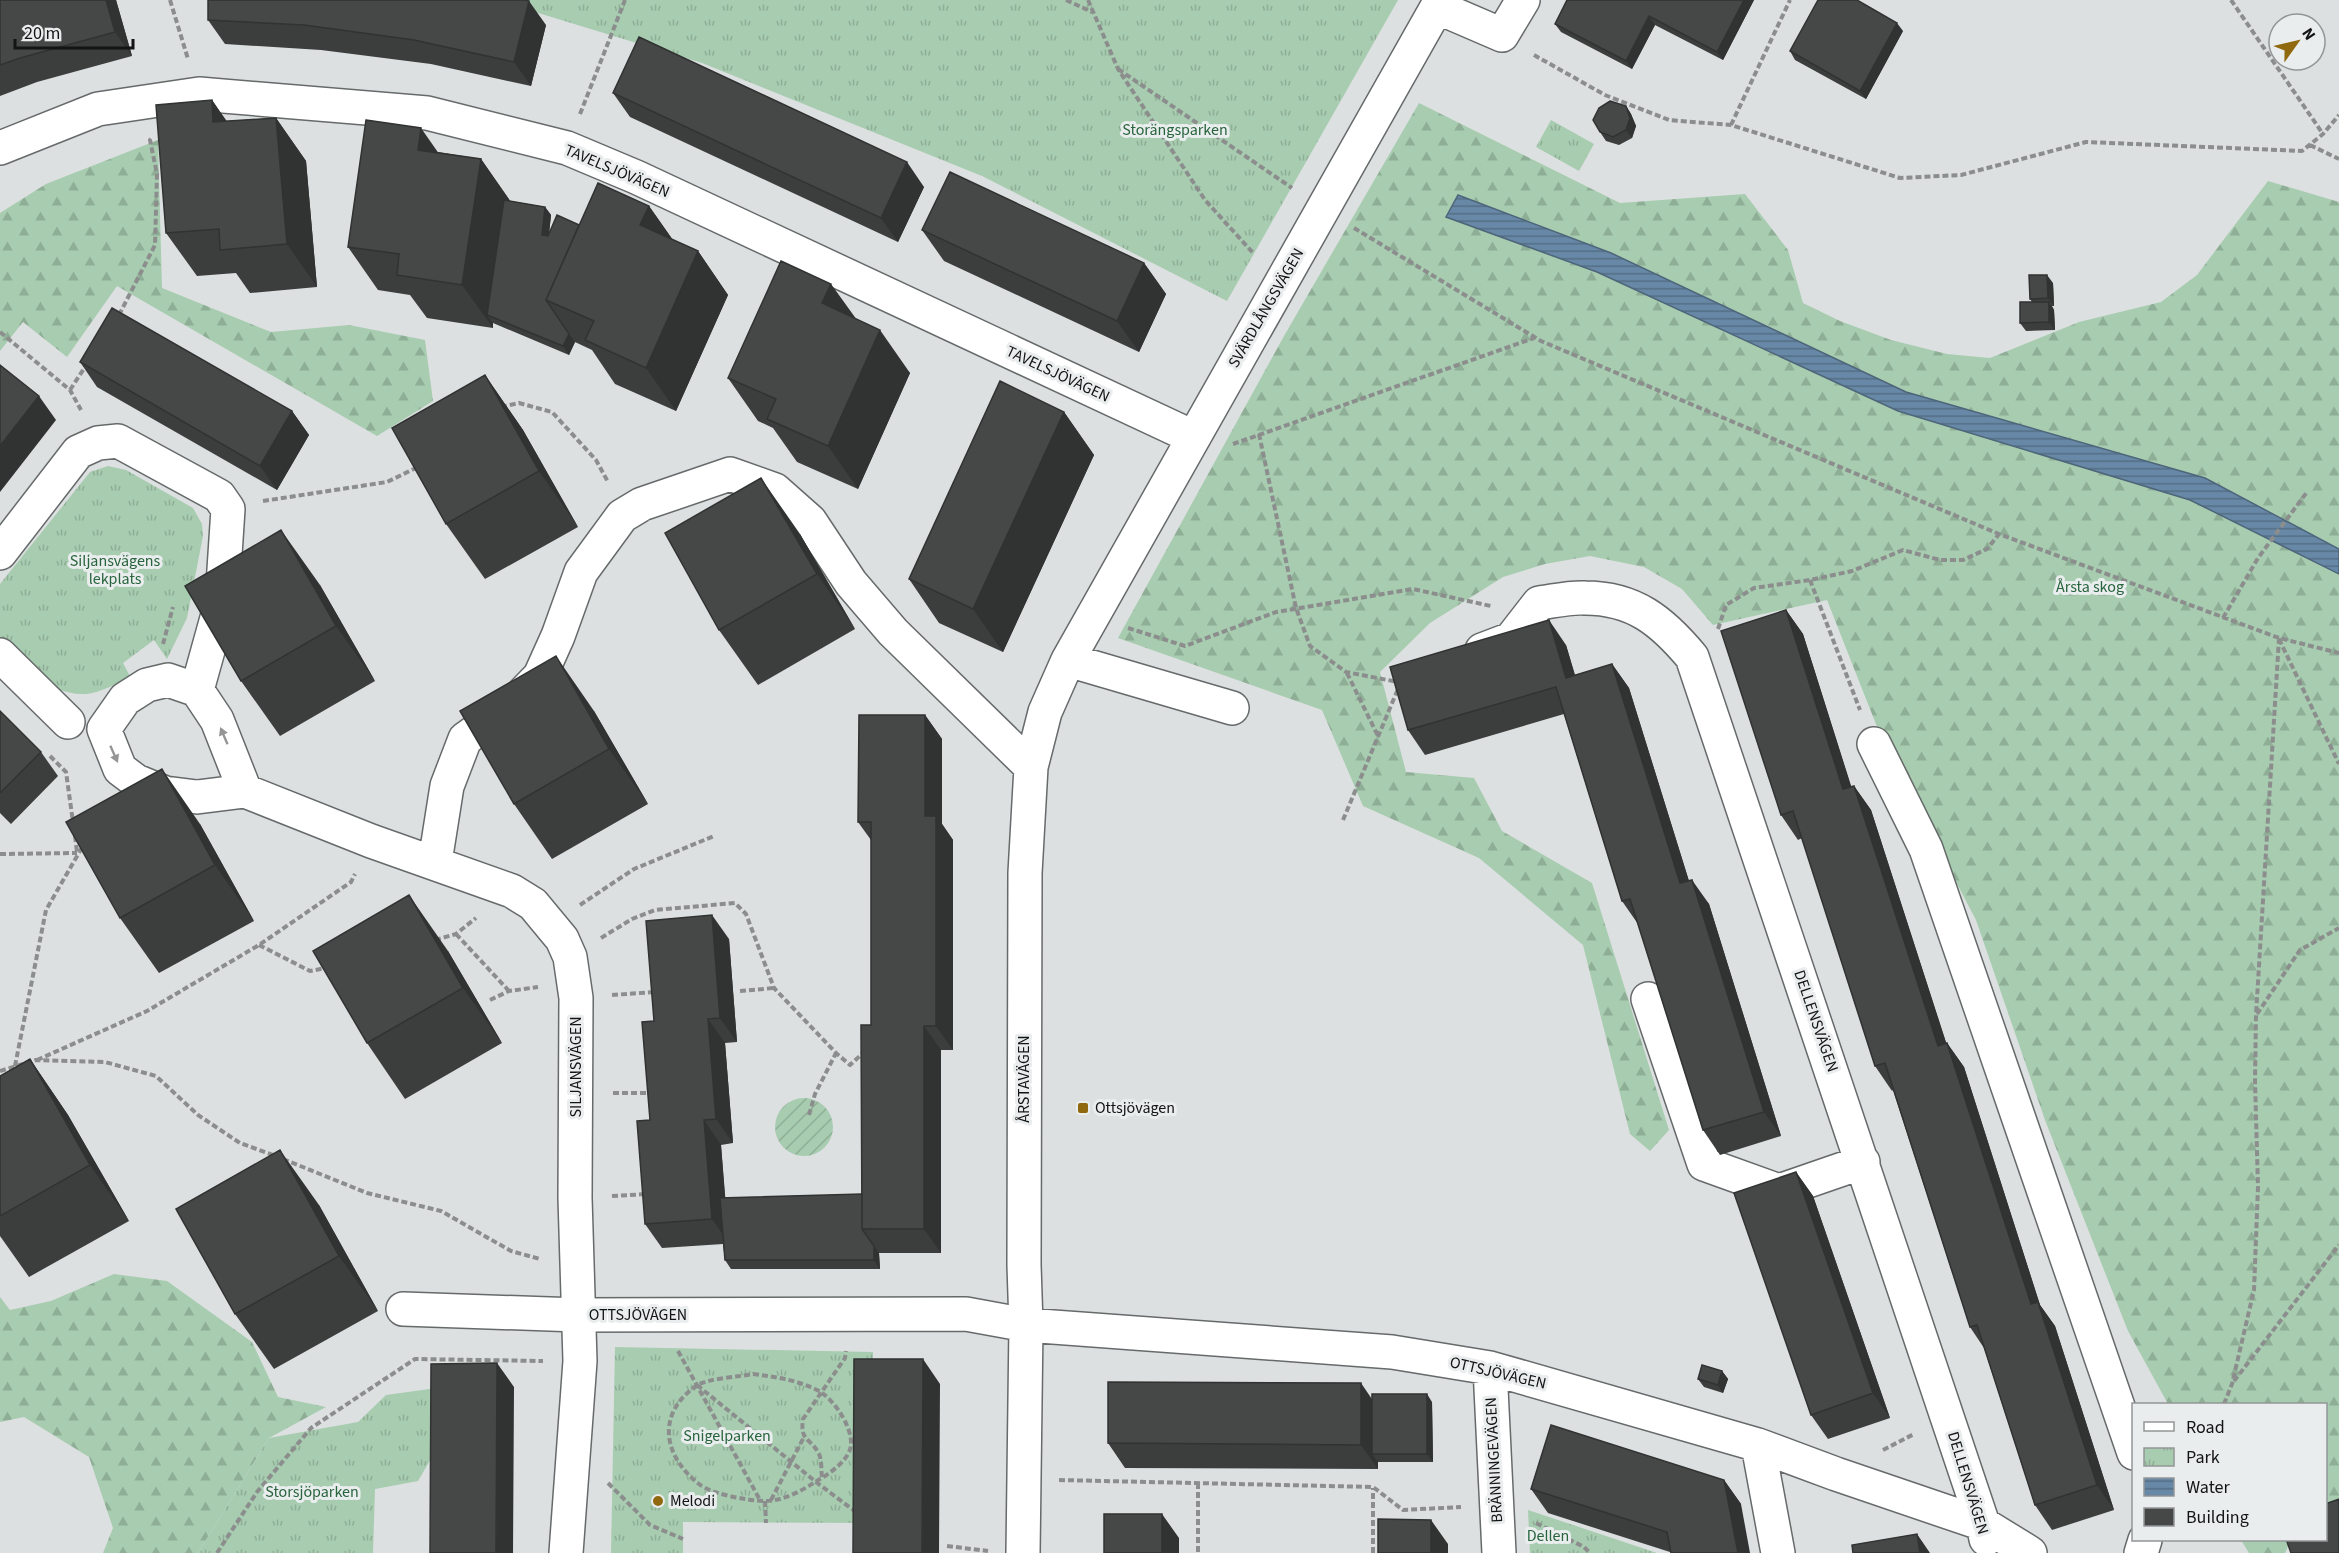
<svg xmlns="http://www.w3.org/2000/svg" width="2339" height="1553" viewBox="0 0 2339 1553" font-family="'Source Sans 3',sans-serif">
<style>
.forest{fill:url(#forest-firs)}
.park{fill:url(#park-tufts)}
.garden{fill:url(#garden-furrows)}
.water{fill:url(#water-rules);stroke:#4e657a;stroke-width:1.5}
.lines{fill:none;stroke-linecap:round;stroke-linejoin:round}
.minor-casing{stroke:#666a6a;stroke-width:36}
.path{stroke:#8c8e8e;stroke-width:4;stroke-dasharray:6 3;stroke-linecap:butt}
.minor{stroke:#fff;stroke-width:33}
.wall{fill:#3c3e3d}
.shaded-wall{fill:#313232}
.building{fill:#464847;stroke:#313232;stroke-width:1.5}
.oneway{fill:#959595}
.poi-dot{fill:#90690f;stroke:#e9eded;stroke-width:2}
.labels{text-anchor:middle;dominant-baseline:central;stroke-width:6;stroke-linejoin:round;paint-order:stroke}
.park-label{font-size:16px;fill:#28643d;stroke:#e9eded}
.street-label{font-size:16px;fill:#131414;stroke:#e9eded}
.poi-label{font-size:16px;fill:#131414;stroke:#e9eded;text-anchor:start}
</style>
<defs>
<pattern id="forest-firs" width="22" height="20" patternUnits="userSpaceOnUse" patternTransform="scale(1.5)"><rect width="22" height="20" fill="#a7ccb0"/><path d="M5 1l3.5 6h-7zM16 11l3.5 6h-7z" fill="#8fae96"/></pattern>
<pattern id="park-tufts" width="24" height="20" patternUnits="userSpaceOnUse" patternTransform="scale(1.5)"><rect width="24" height="20" fill="#a7ccb0"/><path d="M3 7l-1-3M5 7V3M7 7l1-3M15 17l-1-3M17 17v-4M19 17l1-3" fill="none" stroke="#8fae96"/></pattern>
<pattern id="garden-furrows" width="10" height="10" patternUnits="userSpaceOnUse" patternTransform="scale(1.5)"><rect width="10" height="10" fill="#a7ccb0"/><path d="M-1 1l2-2M0 10L10 0M9 11l2-2" fill="none" stroke="#8fae96"/></pattern>
<pattern id="water-rules" width="6" height="5" patternUnits="userSpaceOnUse" patternTransform="scale(1.5)"><rect width="6" height="5" fill="#6788a6"/><path d="M0 2.5h6" fill="none" stroke="#546e86"/></pattern>
</defs>
<rect width="100%" height="100%" fill="#dce0e0"/>
<path class="forest" d="M1419 103 1620 203 1745 194 1788 250 1803 303 1840 321 1891 340 1947 354 1990 358 2079 322 2161 302 2197 275 2268 181 2339 202V1524L2326 1529V1404H2168L2128 1331 2045 1120 1976 920 1885 747 1827 600 1713 625 1682 589 1644 567 1590 556 1545 564 1503 577 1430 623 1380 672 1406 772 1474 778 1502 831 1592 883 1669 1130 1650 1151 1630 1134 1583 945 1479 858 1363 806 1322 710 1118 638 1284 336Z
M158 140 162 288 271 332 349 325 425 340 433 401 377 436 117 286 67 357 23 322 0 351V213L46 184Z
M114 1274 167 1281 252 1342 278 1397 326 1407 269 1438 198 1553H103L113 1528 89 1457 24 1417 0 1422V1297L10 1310 51 1301Z
M2241 1540H2297L2290 1542 2285 1553H2249Z"/>
<path class="park" d="M496 0H1398L1227 301 982 176 702 63Z
M1551 120 1594 144 1579 171 1536 147Z
M108 466 126 470 193 508 202 524 203 536 187 618 167 659 154 640 123 663 131 678C117 683 100 693 86 694 47 696 24 662 0 637V584L90 472Z
M615 1347 873 1352 871 1523 683 1522V1553H611Z
M437 1388 439 1445 418 1481 375 1489 373 1553H198L269 1438 358 1422 386 1395Z
M1528 1510 1657 1553H1530Z"/>
<path class="garden" d="M775 1127a29 29 0 1 1 58 0a29 29 0 1 1-58 0Z"/>
<path class="water" d="M1458 195 1611 253 1906 392 2205 478 2339 549V574L2190 500 1898 411 1597 272 1446 217Z"/>
<g class="lines">
<defs>
<path id="minor" d="M1437 7 1502 35 1523 0
M0 148 98 109 199 94 427 113 567 148 636 177 1193 437
M0 553 78 452 98 443 118 441 219 496 228 509 222 600 197 690
M1482 650 1511 639 1539 603C1554 601 1570 597 1585 598 1634 598 1662 621 1692 657L1983 1524 1986 1539
M0 655 68 722
M1068 660 1232 708
M1874 744 1926 849 2134 1453
M245 791 217 720 197 690 168 680 147 685 125 699 104 729 120 769 136 781 165 793 197 797 245 791 371 841 512 891 533 904 562 939 570 957 576 998 575 1198 580 1361 566 1553
M435 862 447 786 465 739 511 706 540 676 558 636 581 572 622 516 642 504 730 474 775 490 810 521 851 583 893 632 1031 767
M1648 999 1704 1164 1779 1191 1863 1162
M403 1309 578 1315 966 1314 1026 1325 1392 1352 1490 1368 1758 1445 1836 1474 1983 1524 2030 1553
M1490 1368 1499 1553
M1758 1445 1778 1553
M1023 1553 1026 1325 1024 1265 1025 873 1031 767 1045 712 1068 660 1441 0
M2141 1553 2145 1540"/>
</defs>
<use href="#minor" class="minor-casing"/>
<path class="path" d="M170 0 188 59
M1066 0 1092 12
M1088 0 1118 69 1205 200 1254 254
M2231 0 2323 134
M1534 55 1605 95 1669 120 1731 125 1900 178 1961 175 2086 142 2302 151 2323 134 2339 115
M1118 69 1292 188
M580 114 625 0
M1731 125 1790 0
M2310 145 2339 159
M1354 228 1541 341 1999 534 2279 638 2339 653
M119 315 155 245 157 174 150 140 152 138
M0 332 70 390 81 410
M70 390 87 364
M501 407 519 403 552 412 596 460 608 482
M1259 434 1296 608 1310 646 1346 672 1398 682
M1233 444 1534 338
M263 501 387 482 418 467
M1810 580 1860 710
M2223 618 2258 558 2307 492
M1128 628 1185 646 1276 612 1413 589 1491 606
M1718 629 1726 605 1754 588 1810 580 1852 571 1903 550 1940 560H1963L1987 549 1999 534
M2279 639 2339 764
M163 644 173 607
M1347 673 1378 736
M50 756 66 772 73 822
M1343 820 1398 689
M75 836 77 852
M0 854 77 853
M580 905 634 869 714 836
M456 934 509 991
M601 938 632 919 655 910 735 903 746 914 774 988 836 1053 850 1065 863 1053
M435 940 456 934 476 918
M259 945 310 971 326 968
M740 991 774 988
M612 995 655 992
M490 1000 509 991 538 987
M2257 1014 2300 950 2339 928
M37 1060 147 1011 259 945 351 882 355 874
M15 1066 46 910 84 844
M0 1071 36 1060 105 1062 156 1076 198 1115 240 1143 276 1156
M613 1093H649
M809 1115 815 1094 836 1053
M283 1159 367 1193 441 1211 511 1251 540 1259
M612 1196 647 1194
M678 1351 760 1500
M753 1374C776 1377 798 1380 819 1391 835 1400 858 1434 849 1452 843 1465 827 1475 815 1482 802 1491 780 1502 764 1501 747 1500 713 1495 699 1484 663 1456 656 1414 696 1386 707 1378 739 1377 753 1374Z
M2234 1381 2339 1245
M697 1385 816 1482 856 1512
M2224 1404 2232 1384 2254 1290 2258 1187 2255 1081 2256 1015 2279 638
M1883 1450 1914 1434
M822 1477C821 1470 822 1458 818 1452 809 1437 800 1441 803 1419L845 1358 846 1351
M1059 1480 1373 1487 1403 1510 1461 1507
M608 1483 650 1525 683 1539
M1198 1483V1553
M771 1500 804 1437
M765 1501 766 1523
M1536 1523 1584 1547 1590 1553
M947 1546 988 1551
M217 1553 257 1492 311 1428 415 1359 543 1361
M1373 1553V1488"/>
<use href="#minor" class="minor"/>
</g>
<path class="wall" d="M0 0H116L132 56 37 82 0 96Z
M1754 0 1723 60 1655 25 1632 69 1561 32 1555 24Z
M208 20 546 25 531 86 431 64 321 50 225 44Z
M1903 31 1866 99 1795 60 1790 51Z
M613 93 924 187 898 242 630 117Z
M212 100 226 121 276 118 306 161 317 287 250 293 236 273 197 276 166 233Z
M1626 106 1631 114 1636 126 1632 138 1619 145 1606 141 1600 132Z
M438 152 481 159 510 201 545 207 551 215 549 234 649 206 673 240 698 251 728 295 676 411 615 384 592 350 575 342 569 355 493 323V328L427 318 410 295 378 290 348 247Z
M922 230 1144 263 1166 294 1139 352 944 261Z
M2053 283 2054 306H2052L2054 310 2055 330 2026 331 2020 323 2032 302 2030 299Z
M856 319 910 373 858 489 797 462 773 428 758 421 728 378Z
M80 362 292 411 309 435 277 490 97 387Z
M485 375 523 430 578 527 485 579 446 524Z
M1064 412 1094 455 1003 652 939 623 909 579Z
M800 534 855 629 758 685 719 630Z
M320 585 375 681 280 736 241 681Z
M1786 610 1803 634 1851 787 1854 786 1871 810 1946 1043H1947L1964 1067 2040 1305 2055 1326 2114 1510 2052 1530 2035 1505 1984 1348 1970 1327 1893 1090 1892 1091 1875 1066 1802 838 1798 840 1781 815Z
M1566 645 1575 675 1612 664 1629 688 1689 881 1709 904 1781 1136 1720 1155 1703 1130 1638 924 1622 901 1564 714 1425 755 1408 730Z
M0 711 41 752 58 776 11 824 0 813Z
M594 711 648 804 552 859 514 804Z
M925 715 942 739V824L953 840V1050H941V1253H879L880 1269H731L725 1260 723 1244 662 1248 645 1224 654 1021 729 939 737 1042 725 1043 733 1143 721 1145 725 1198 862 1194 871 1025V840L858 822Z
M200 824 254 921 159 973 120 918Z
M448 951 502 1043 405 1099 367 1043Z
M30 1059 68 1115 129 1221 29 1277 0 1236V1076Z
M1796 1172 1813 1196 1890 1418 1828 1439 1811 1415Z
M319 1205 378 1311 274 1369 235 1314Z
M1722 1371 1728 1379 1723 1393 1704 1387 1698 1379Z
M1372 1400 1432 1402 1433 1462H1378V1469L1125 1468 1108 1443Z
M1724 1480 1741 1504 1670 1552 1548 1513 1531 1489Z"/>
<path class="shaded-wall" d="M106 0H116L132 56 115 32Z
M1744 0H1754L1723 60 1717 52Z
M529 1 546 25 531 86 514 62Z
M1649 16 1655 25 1632 69 1626 61Z
M1897 23 1903 31 1866 99 1860 91Z
M212 100 242 143 213 122Z
M1626 106 1631 114 1636 126 1632 138 1626 130Z
M276 118 306 161 317 287 287 244Z
M421 128 451 171 418 150Z
M481 159 511 202 487 315 493 323V328L462 285Z
M907 162 924 187 898 242 881 218Z
M649 206 679 249 640 225Z
M545 207 551 215 548 243 542 235Z
M698 251 728 295 676 411 646 368Z
M1144 263 1166 294 1139 352 1117 321Z
M2047 275 2053 283 2054 306 2048 298Z
M831 284 862 327 822 303Z
M2049 302 2054 310 2055 330 2049 322Z
M880 330 910 373 858 489 828 446Z
M569 334 575 342 569 355 563 346Z
M485 375 523 430 578 527 539 471Z
M39 396 56 420 0 492V446Z
M292 411 309 435 277 490 260 466Z
M1064 412 1094 455 1003 652 973 609Z
M761 478 800 534 855 629 817 574Z
M281 530 320 585 375 681 336 626Z
M1786 610 1803 634 1860 814 1843 789Z
M1549 620 1566 645 1583 703 1566 678Z
M556 656 594 711 648 804 609 749Z
M1612 664 1629 688 1697 907 1680 883Z
M925 715 942 739V824L953 840V1050L936 1026 925 816Z
M162 769 200 824 254 921 215 865Z
M1854 786 1871 810 1955 1070 1938 1046Z
M1692 880 1709 904 1781 1136 1764 1112Z
M409 895 448 951 502 1043 463 988Z
M712 915 729 939 737 1042 720 1018Z
M708 1019 725 1043 733 1143 716 1119Z
M924 1026 941 1050V1253L924 1229Z
M1947 1043 1964 1067 2040 1305 2055 1326 2114 1510 2097 1485 2031 1304Z
M30 1059 68 1115 129 1221 90 1165Z
M704 1120 721 1145 729 1243 712 1219Z
M280 1150 319 1205 378 1311 339 1256Z
M1796 1172 1813 1196 1890 1418 1873 1393Z
M874 1246 879 1253 880 1269 874 1260Z
M923 1359 940 1384 939 1553H922Z
M497 1363 514 1387 513 1553H496Z
M1722 1371 1728 1379 1723 1393 1718 1385Z
M1361 1383 1378 1408 1372 1454 1378 1462V1469L1361 1445Z
M1427 1394 1432 1402 1433 1462 1427 1454Z
M1724 1480 1741 1504 1750 1553H1738Z
M1162 1514 1179 1538V1553H1162Z
M1431 1520 1448 1544V1553H1431Z
M1917 1534 1930 1553H1920Z"/>
<path class="building" d="M0 0H106L115 32 20 58 0 65Z
M208 0H525L529 1 514 62 414 40 304 25 208 20Z
M1567 0H1744L1717 52 1649 16 1626 61 1555 24Z
M1818 0H1857L1897 23 1860 91 1790 51Z
M639 37 907 162 881 218 613 93Z
M212 100 213 122 276 118 287 244 220 250 219 229 166 233 156 105Z
M1610 101 1626 106 1630 118 1626 130 1613 137 1600 132 1593 120 1599 108Z
M366 120 421 128 418 150 481 159 462 285 397 275 399 254 348 247Z
M950 172 1144 263 1117 321 922 230Z
M598 183 649 206 640 225 698 251 646 368 585 340 594 321 546 300Z
M504 200 545 207 542 235 548 236 557 215 579 225 546 300 569 334 563 346 487 315Z
M781 261 831 284 822 303 880 330 828 446 767 419 776 399 728 378Z
M2029 275H2047L2048 298 2030 299Z
M2020 302H2049V322L2020 323Z
M112 308 292 411 260 466 80 362Z
M0 365 39 396 0 446Z
M485 375 539 471 446 524 392 428Z
M1000 381 1064 412 973 609 909 579Z
M761 478 817 574 719 630 665 533Z
M281 530 336 626 241 681 185 586Z
M1786 610 1843 789 1854 786 1938 1046 1947 1043 2031 1304 2038 1302 2097 1485 2035 1505 1977 1325 1970 1327 1885 1063 1875 1066 1793 811 1781 815 1721 631Z
M1549 620 1566 678 1612 664 1680 883 1692 880 1764 1112 1703 1130 1630 899 1622 901 1556 687 1408 730 1390 667Z
M556 656 609 749 514 804 460 711Z
M0 711 41 752 0 793Z
M859 715H925V816H936V1026H924V1229H862L861 1025H871V822H858Z
M162 769 215 865 120 918 66 822Z
M409 895 463 988 367 1043 313 951Z
M712 915 720 1018 708 1019 716 1119 704 1120 712 1219 645 1224 637 1121 650 1120 642 1022 654 1021 646 921Z
M30 1059 90 1165 0 1216V1076Z
M280 1150 339 1256 235 1314 176 1209Z
M1796 1172 1873 1393 1811 1415 1734 1193Z
M862 1194V1229L874 1246V1260H725L720 1198Z
M854 1359H923L922 1553H853Z
M497 1363 496 1553H430L431 1364Z
M1702 1365 1722 1371 1718 1385 1698 1379Z
M1108 1382 1361 1383V1445L1108 1443Z
M1372 1394H1427V1454H1372Z
M1551 1425 1724 1480 1738 1553H1671L1667 1532 1531 1489Z
M2339 1499V1553H2291L2286 1539H2325V1504Z
M1104 1514H1162V1553H1104Z
M1378 1519 1431 1520V1553H1378Z
M1917 1534 1920 1553H1853L1852 1545Z"/>
<defs><path id="oneway-solid" d="M-6-.8H1V-3.2L6.5 0L1 3.2V.8H-6Z" transform="scale(1.5)"/></defs>
<g class="oneway">
<use href="#oneway-solid" transform="translate(224 736) rotate(-113)"/>
<use href="#oneway-solid" transform="translate(114 754) rotate(66)"/>
</g>
<g class="poi-dot">
<rect x="1077" y="1102" width="12" height="12" rx="3"/>
<circle cx="658" cy="1501" r="6"/>
</g>
<g class="labels">
<g class="park-label">
<text x="1175" y="130">Storängsparken</text>
<text x="115" y="561">Siljansvägens<tspan x="115" dy="18">lekplats</tspan></text>
<text x="2090" y="587">Årsta skog</text>
<text x="727" y="1436">Snigelparken</text>
<text x="312" y="1492">Storsjöparken</text>
<text x="1548" y="1536">Dellen</text>
</g>
<g class="street-label">
<text transform="translate(617 171) rotate(23)">TAVELSJÖVÄGEN</text>
<text transform="translate(1266 308) rotate(-60)">SVÄRDLÅNGSVÄGEN</text>
<text transform="translate(1058 374) rotate(25)">TAVELSJÖVÄGEN</text>
<text transform="translate(1816 1021) rotate(71)">DELLENSVÄGEN</text>
<text transform="translate(576 1067) rotate(-90)">SILJANSVÄGEN</text>
<text transform="translate(1024 1079) rotate(-90)">ÅRSTAVÄGEN</text>
<text x="638" y="1315">OTTSJÖVÄGEN</text>
<text transform="translate(1498 1373) rotate(13)">OTTSJÖVÄGEN</text>
<text transform="translate(1494 1460) rotate(-93)">BRÄNNINGEVÄGEN</text>
<text transform="translate(1968 1483) rotate(73)">DELLENSVÄGEN</text>
</g>
<g class="poi-label">
<text x="1095" y="1108">Ottsjövägen</text>
<text x="670" y="1501">Melodi</text>
</g>
</g>
<rect x="2132" y="1403" width="195" height="138" fill="#e9eded" stroke="#939696" stroke-width="1.5"/>
<rect x="2144" y="1422" width="30" height="9" fill="#ffffff" stroke="#939696" stroke-width="1.5"/>
<text x="2186" y="1433" font-size="18" fill="#131414">Road</text>
<rect x="2144" y="1448" width="30" height="18" fill="url(#park-tufts)" stroke="#939696" stroke-width="1.5"/>
<text x="2186" y="1463" font-size="18" fill="#131414">Park</text>
<rect x="2144" y="1478" width="30" height="18" fill="url(#water-rules)" stroke="#939696" stroke-width="1.5"/>
<text x="2186" y="1493" font-size="18" fill="#131414">Water</text>
<rect x="2144" y="1508" width="30" height="18" fill="#464847" stroke="#939696" stroke-width="1.5"/>
<text x="2186" y="1523" font-size="18" fill="#131414">Building</text>
<g transform="translate(2297 42) rotate(56)"><circle r="28" fill="#e9eded" stroke="#939696" stroke-width="1.5"/>
<path d="M0-4.5L10 22L0 15L-10 22Z" fill="#90690f"/>
<text y="-9" font-size="16" font-weight="bold" text-anchor="middle" fill="#131414">N</text>
</g>
<path d="M15 39v9h118v-9" fill="none" stroke="#131414" stroke-width="3"/>
<text x="24" y="39" font-size="18" fill="#131414" stroke="#e9eded" stroke-width="4.5" paint-order="stroke">20 m</text>
</svg>
